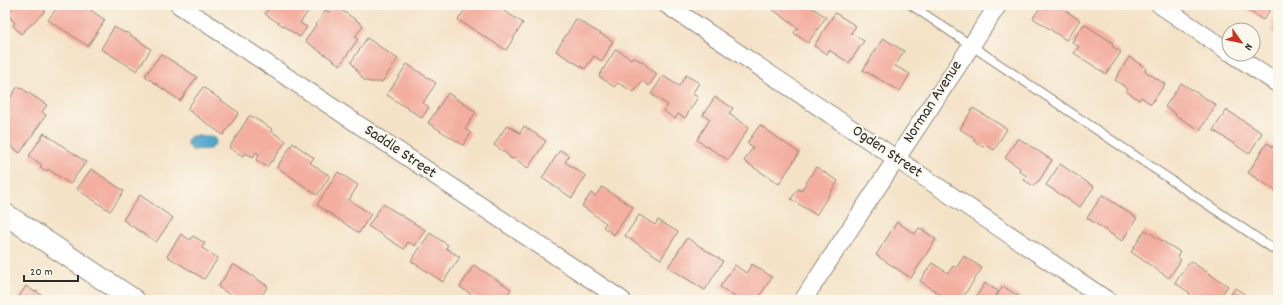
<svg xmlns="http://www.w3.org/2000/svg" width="1283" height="305" viewBox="0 0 1283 305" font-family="Dekko,sans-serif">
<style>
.water{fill:#4ca6ca;stroke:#3c687a}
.building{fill:#f3aea0}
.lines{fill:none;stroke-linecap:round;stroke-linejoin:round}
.service-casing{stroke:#908679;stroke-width:10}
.minor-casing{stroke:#908679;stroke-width:19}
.tertiary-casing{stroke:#908679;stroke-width:23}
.service{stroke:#fff;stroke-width:8}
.minor{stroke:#fff;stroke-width:17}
.tertiary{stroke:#fff;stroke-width:21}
.labels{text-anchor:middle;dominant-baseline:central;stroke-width:4;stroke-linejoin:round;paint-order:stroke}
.street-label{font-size:16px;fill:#2b2b2b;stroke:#fbf7ec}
</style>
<rect width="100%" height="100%" fill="#fbf7ec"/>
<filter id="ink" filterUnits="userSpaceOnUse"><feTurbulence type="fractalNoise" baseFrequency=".025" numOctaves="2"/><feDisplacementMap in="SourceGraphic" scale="8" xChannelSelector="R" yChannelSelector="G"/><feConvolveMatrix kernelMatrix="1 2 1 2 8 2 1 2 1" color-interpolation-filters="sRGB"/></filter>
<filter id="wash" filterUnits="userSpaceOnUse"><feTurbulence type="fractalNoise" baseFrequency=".012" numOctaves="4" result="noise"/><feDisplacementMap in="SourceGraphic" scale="16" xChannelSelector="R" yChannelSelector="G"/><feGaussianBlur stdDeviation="0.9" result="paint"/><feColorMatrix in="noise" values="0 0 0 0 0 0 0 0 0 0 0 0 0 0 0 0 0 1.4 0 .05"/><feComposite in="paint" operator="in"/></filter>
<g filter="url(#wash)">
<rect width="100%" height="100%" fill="#f4e2c7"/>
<path class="water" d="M192 136H211L215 139 216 143 211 149 192 150 187 145C187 140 188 138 192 136Z"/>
<g id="blocks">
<path class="building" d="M16 5H48L44 10 45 11 21 34 13 25 15 23 7 14Z
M59 5H85L90 8 89 9 105 20 88 46 48 20Z
M271 5H312L300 23 307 27 300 37 265 14Z
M334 5 363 25 355 37 358 39 340 65 305 41 326 10 329 12Z
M468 5H495L523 23 506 50 458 20Z
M775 5H808L826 17 808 43 794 33 798 28 772 9Z
M1042 5H1060L1064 8 1063 9 1080 20 1066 40 1033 18Z
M1240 5H1273L1263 20Z
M835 13 856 26 851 33 864 41 849 63 829 50 827 54 814 46Z
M1278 15V35L1272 31 1275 26 1272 24Z
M576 19 613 41 602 61 594 56 585 69 556 51Z
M1084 24 1113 43 1112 46 1121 52 1106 74 1074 53 1079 47 1072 42Z
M114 27 125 33 126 32 151 49 137 71 101 49Z
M367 38 398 59 382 82H370L364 80 351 62Z
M883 38 904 51 895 66 910 74 900 91 863 70Z
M616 49 631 59 632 57 643 62 650 69 657 74 649 86 642 81 634 92 618 83 614 87 599 76Z
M161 54 197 77 180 101 145 76Z
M1129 57 1146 68 1145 71 1165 84 1151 104 1141 97 1139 100 1126 91 1128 89 1115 80Z
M407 64 436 83 423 103 429 107 422 118 387 95Z
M686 75 699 83 692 94 698 97 685 118 678 114 675 119 664 111 668 105 651 94 663 76 679 86Z
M1181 83 1216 105 1200 130 1175 115 1176 114 1165 107Z
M18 86 47 105 42 112 46 115 20 153 5 142V93L11 97Z
M203 87 239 113 223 135 187 109Z
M448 93 476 112 465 129 471 133 463 145 428 123Z
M715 97 733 108 729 114 749 127 728 160 697 140 710 119 703 115Z
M973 108 1007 129 994 150 985 145 983 147 974 141 975 139 960 129Z
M1227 110 1262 133 1249 154 1213 130Z
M249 116H251L272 129 271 131 286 141 272 162 271 161 267 167 256 160 259 154 256 152 253 157 245 153 243 156 229 148Z
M507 125 520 133 524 126 546 141 528 168 515 159 510 158 507 154 494 145Z
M760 125 799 153 779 184 744 161 753 147 747 143Z
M44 133 86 162 70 184 48 169 47 171 40 167 42 165 29 156Z
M1018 138 1052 160 1039 181H1038L1033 186 1024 180 1027 176 1019 171 1020 168 1005 158Z
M293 143 314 158 310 163 330 176 317 195 277 167Z
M1267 143 1278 150V192L1248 173Z
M560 150 569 156 565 162 586 176 572 198 542 178Z
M1060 164 1094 187 1080 207 1046 185Z
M816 167 838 181 816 215 791 199 798 189 801 191Z
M91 169 124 191 110 211 77 189Z
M338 172 358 185 349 200 371 214 359 233 317 205Z
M602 187 633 207 614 235 603 227 606 223 582 206 591 193 595 196Z
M140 195 173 218 156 242 123 220Z
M1102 195 1137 218 1122 241 1087 218Z
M383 204 425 230 415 246 408 242 404 249 368 226Z
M639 215 655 225 658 220 678 232 661 259 625 236Z
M897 222 915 234 919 228 936 239 911 278 876 255Z
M1145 230 1180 252 1177 257 1181 260 1169 278 1131 252Z
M430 233 448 245 446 248 460 257 443 282 411 261Z
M181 234 190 240 193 236 205 243 202 248 218 258 204 279 167 256Z
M687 238 723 261 705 290 668 267Z
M964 256 982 268 961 300H949L920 281 932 263 948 273 953 266 956 268Z
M1190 261 1228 286 1218 300H1197L1189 295 1190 293 1175 283Z
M233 264 268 286 259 300H238L218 287Z
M752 264 772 277 757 300H740L720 287 735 265 746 273Z
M474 265 511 289 504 300H480L460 287Z
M985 283 998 291 992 300H974Z
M26 286 35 292 36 291 48 300H17Z
M1003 286 1024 300H994Z
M1235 288 1253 300H1227Z
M523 295 531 300H520Z"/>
</g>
</g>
<g filter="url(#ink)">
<use href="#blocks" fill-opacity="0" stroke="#908679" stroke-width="1"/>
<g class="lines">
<defs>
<path id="service" d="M911 5 1278 252"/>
<path id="minor" d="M179 5 622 300
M667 5 1107 300
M1160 5 1229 52
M1233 54 1278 84
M803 300 998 5"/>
<path id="tertiary" d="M5 214 134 300"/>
</defs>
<use href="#service" class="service-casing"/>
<use href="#minor" class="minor-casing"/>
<use href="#tertiary" class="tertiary-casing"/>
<use href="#service" class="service"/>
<use href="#minor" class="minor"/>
<use href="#tertiary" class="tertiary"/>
</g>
</g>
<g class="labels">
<g class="street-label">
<text transform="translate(933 102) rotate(-57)">Norman Avenue</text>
<text transform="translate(400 152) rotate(34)">Saddle Street</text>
<text transform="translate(887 152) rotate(34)">Ogden Street</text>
</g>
</g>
<rect width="1283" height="305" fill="none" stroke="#fbf7ec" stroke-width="20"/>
<g transform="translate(1241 42) rotate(123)"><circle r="19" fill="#fbf7ec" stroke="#a8a59f"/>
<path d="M0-3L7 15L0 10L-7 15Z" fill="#c8321e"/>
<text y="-6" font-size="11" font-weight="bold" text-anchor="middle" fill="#2b2b2b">N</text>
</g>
<path d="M24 275v6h54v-6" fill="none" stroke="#2b2b2b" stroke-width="2"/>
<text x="30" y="275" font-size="12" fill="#2b2b2b" stroke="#fbf7ec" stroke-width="3" paint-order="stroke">20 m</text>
</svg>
